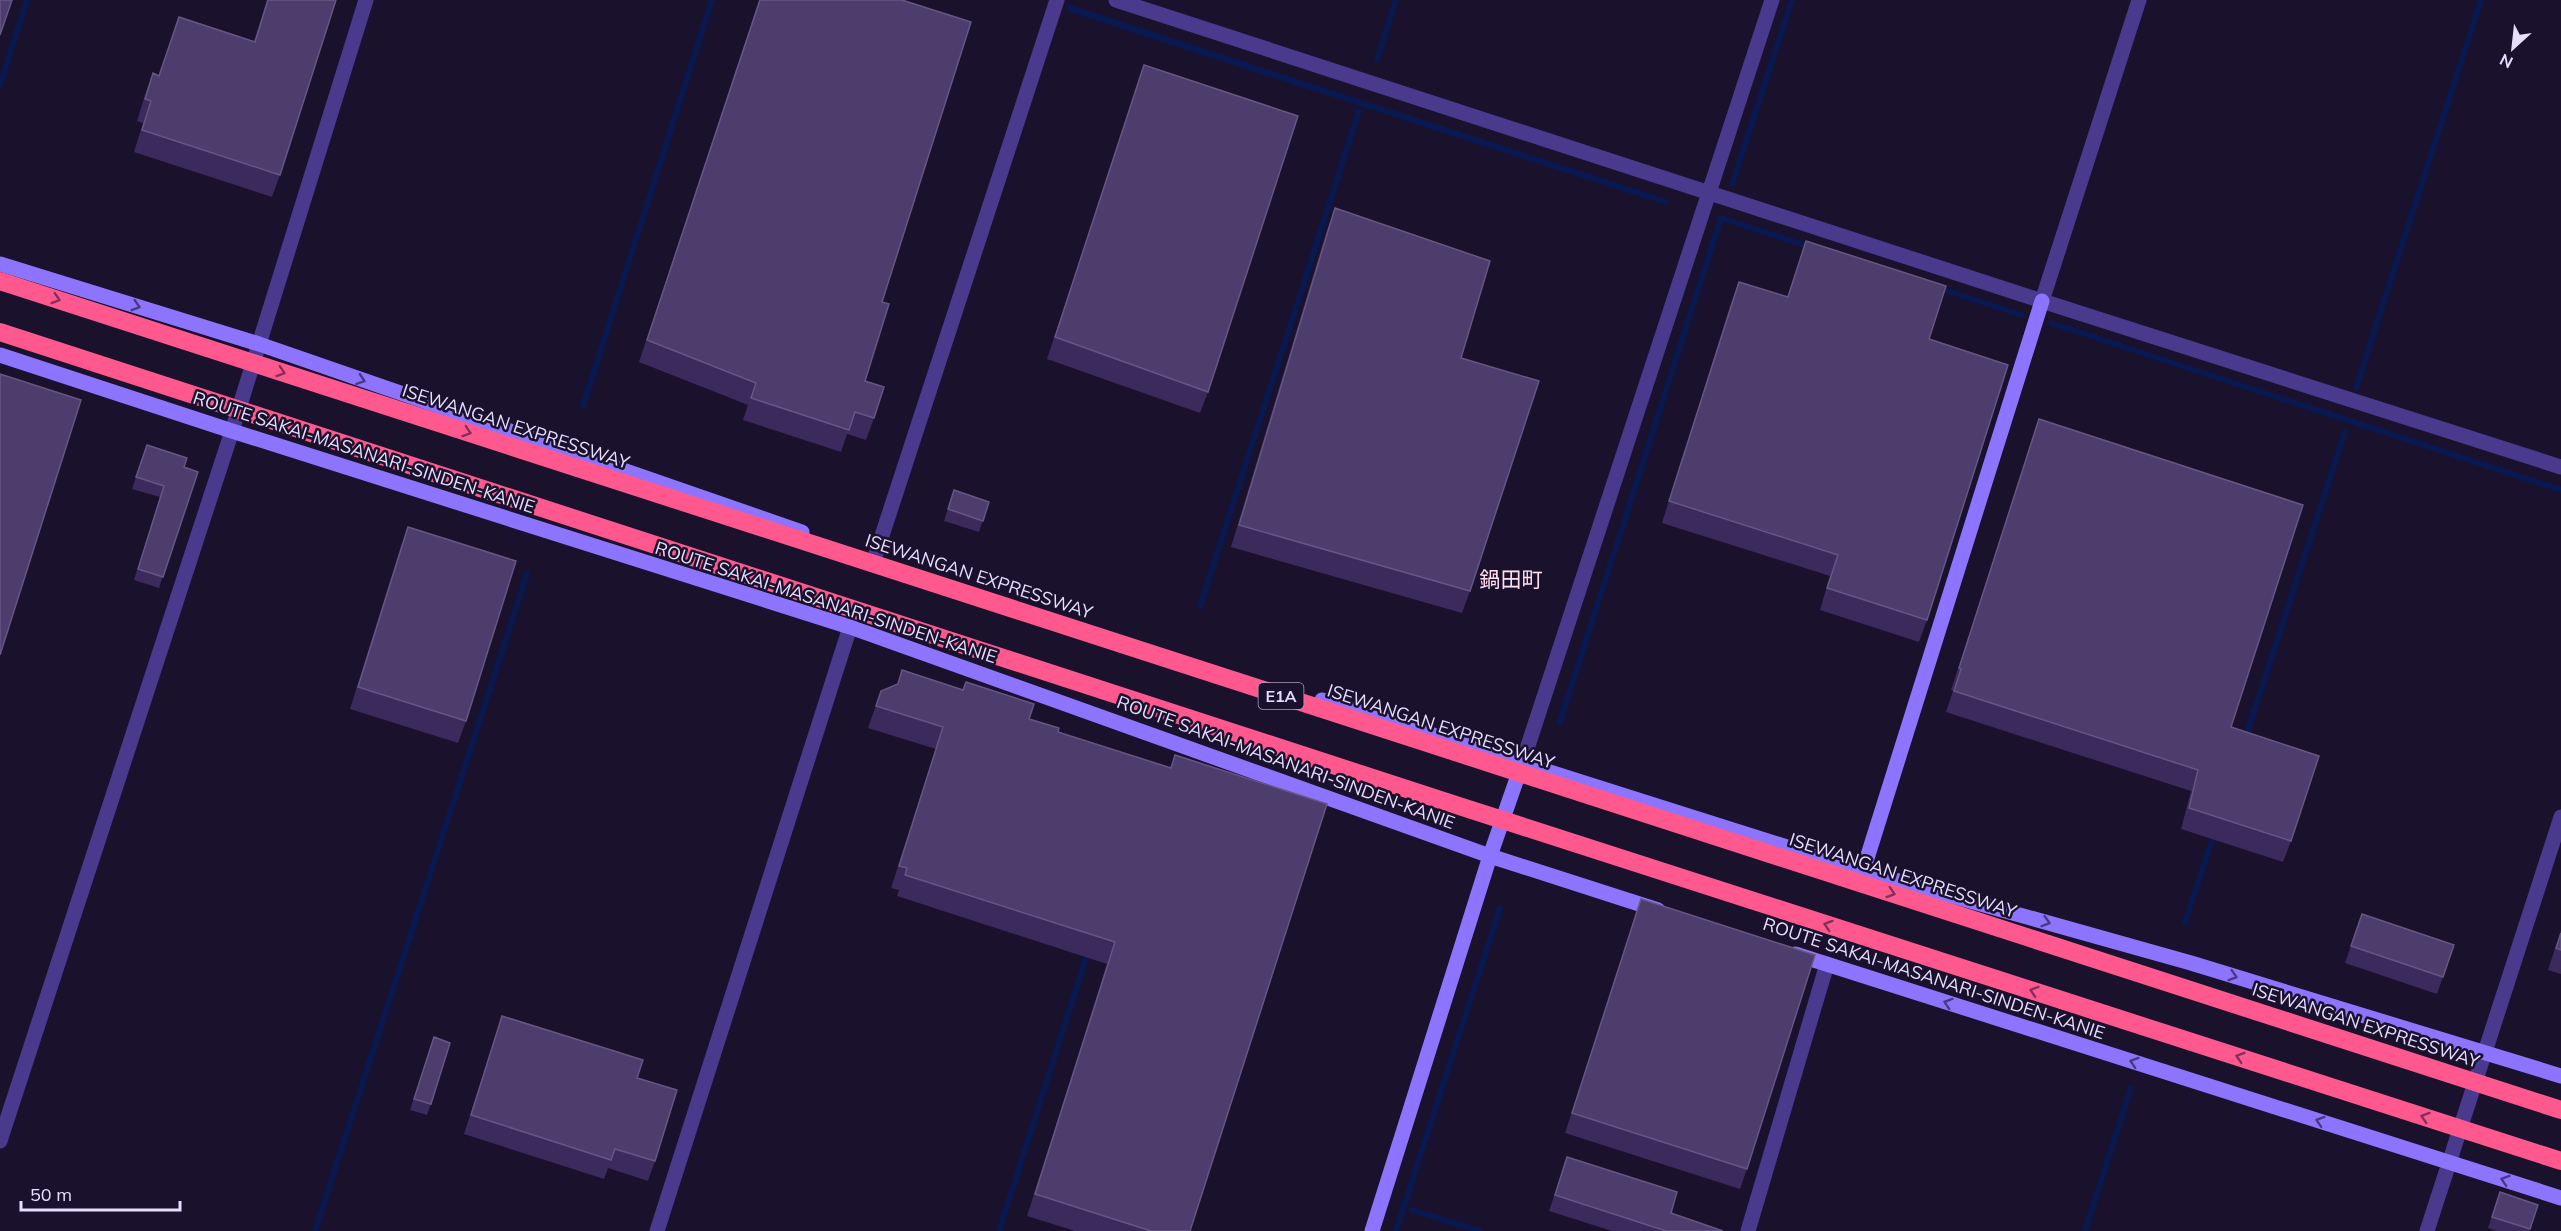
<svg xmlns="http://www.w3.org/2000/svg" width="2561" height="1231" viewBox="0 0 2561 1231" font-family="Mulish,'Noto Sans JP',sans-serif">
<style>
.water{fill:#09184e}
.lines{fill:none;stroke-linecap:round;stroke-linejoin:round}
.stream{stroke:#09184e;stroke-width:6}
.street{stroke:#4a3a8e;stroke-width:15}
.secondary{stroke:#8d74ff;stroke-width:15}
.highway-bridge{stroke:#ff588e;stroke-width:18}
.wall{fill:#3b2a5b}
.building{fill:#4d3d6d;stroke:#655684;stroke-width:1.5}
.oneway{stroke:#813159}
.oneway2{stroke:#483981}
.labels{text-anchor:middle;dominant-baseline:central;stroke-width:5;stroke-linejoin:round;paint-order:stroke}
.shield{fill:#1a112d;stroke:#a9a0c0;stroke-width:1.5}
.shield-label{font-size:16px;font-weight:bold;fill:#e6ddff}
.street-label{font-size:18px;fill:#e6ddff;stroke:#1a112d}
.quarter-label{font-size:21px;fill:#ffdfee;stroke:#1a112d}
</style>
<rect width="100%" height="100%" fill="#1a112d"/>
<path class="water" d="M1068 4 1670 200 1665 205 1066 11Z"/>
<g class="lines">
<path class="stream" d="M1377 60 1396 0
M0 85 27 0
M1732 184 1792 0
M1938 288 2022 315
M2051 323 2561 490
M2356 388 2481 0
M583 406 712 0
M1200 607 1359 111
M1560 722 1721 218 1811 247
M2245 739 2345 432
M2185 922 2215 831
M1412 1210 1480 1231
M315 1231 527 574
M999 1231 1088 952
M1396 1231 1500 908
M2085 1231 2131 1088"/>
<path class="street" d="M1116 0 2042 301 2561 467
M2042 301 2139 0
M875 557 1057 0
M1522 764 1772 0
M0 1141 232 431 366 0
M657 1231 850 627
M1748 1231 1827 964
M2427 1231 2561 817"/>
<path class="secondary" d="M0 264 259 344 802 532
M0 355 232 431 850 627 1490 856 1658 910
M1322 700 1863 871 2191 963 2561 1076
M1863 871 2042 301
M1795 954 2561 1198
M1372 1231 1490 856 1522 764"/>
<path class="highway-bridge" d="M0 281 2561 1110
M0 332 1456 805 2561 1161"/>
</g>
<path class="wall" d="M267 0H336L280 175 272 197 134 152 143 123 137 121 145 95 153 73 159 75 179 17 254 41Z
M759 0H902L882 302 865 381 874 418 866 440 847 434 841 452 743 420 748 405 639 362Z
M1144 65 1208 392 1200 413 1047 359Z
M1335 208 1461 358 1470 591 1462 613 1231 547 1327 230Z
M1806 241 1929 339 1927 620 1919 642 1820 610 1830 576 1662 523 1731 303 1739 282 1787 297Z
M2039 419 2231 727 2291 841 2283 862 2181 829 2191 791 1946 712 1953 691 1951 690 2032 441Z
M147 445 184 467 198 472 159 588 134 580 160 497 132 489Z
M954 490 989 502 979 532 944 521Z
M408 527 466 721 458 743 350 709 400 549Z
M902 670 1029 719 1058 732 1170 768 1175 755 1190 1231H1075L1027 1216 1107 964 897 896 899 890 891 888 936 749 868 728 881 691 897 684Z
M1641 899 1747 1169 1740 1189 1565 1133Z
M2362 914 2443 977 2437 994 2345 963Z
M2561 930V974L2548 970Z
M502 1016 637 1078 655 1161 648 1181 608 1168 604 1179 464 1134Z
M434 1037 431 1104 427 1115 410 1110Z
M1567 1157 1671 1213 1723 1231H1612L1549 1211Z
M2496 1203 2538 1205 2529 1231H2496L2488 1228Z"/>
<path class="building" d="M0 0H12L0 35Z
M268 0H336L280 175 142 130 151 101 145 99 153 73 159 76 179 17 255 42Z
M760 0H902L971 22 882 302 889 304 865 381 884 387 874 418 855 412 849 430 751 398 756 383 647 340Z
M1144 65 1298 116 1208 392 1055 337Z
M1335 208 1490 261 1461 358 1539 381 1470 591 1239 525Z
M1806 241 1946 286 1929 339 2008 365 1927 620 1827 588 1838 555 1669 501 1739 282 1788 297Z
M0 374 81 400 0 655Z
M2039 419 2303 505 2231 727 2319 756 2291 841 2189 808 2198 770 1954 691 1961 669 1959 668Z
M147 445 187 458 184 467 198 472 163 577 138 569 164 486 136 477Z
M954 490 989 502 983 521 948 509Z
M408 527 516 561 466 721 358 687Z
M902 670 963 690 966 682 1034 704 1029 719 1059 728 1058 732 1171 768 1175 755 1327 804 1190 1231H1151L1035 1194 1115 942 905 875 907 868 899 866 943 727 876 706 881 691 898 684Z
M1641 899 1815 955 1747 1169 1572 1113Z
M2362 914 2454 945 2443 977 2351 946Z
M2561 933V950L2556 948Z
M502 1016 643 1060 637 1078 677 1090 655 1161 615 1149 611 1160 471 1115Z
M434 1037 450 1043 431 1104 414 1099Z
M1567 1157 1677 1192 1671 1213 1723 1231H1666L1555 1195Z
M2500 1192 2538 1205 2530 1229 2492 1217Z"/>
<defs><path id="oneway-chevron" d="M-2-3.5L2.5 0L-2 3.5" fill="none" stroke-width="1.6" stroke-linecap="round" stroke-linejoin="round" transform="scale(1.5)"/></defs>
<g class="oneway">
<use href="#oneway-chevron" transform="translate(56 299) rotate(18)"/>
<use href="#oneway-chevron" transform="translate(281 372) rotate(18)"/>
<use href="#oneway-chevron" transform="translate(467 432) rotate(18)"/>
<use href="#oneway-chevron" transform="translate(1891 893) rotate(18)"/>
<use href="#oneway-chevron" transform="translate(1828 925) rotate(-162)"/>
<use href="#oneway-chevron" transform="translate(2034 991) rotate(-162)"/>
<use href="#oneway-chevron" transform="translate(2240 1057) rotate(-162)"/>
<use href="#oneway-chevron" transform="translate(2425 1117) rotate(-162)"/>
</g>
<g class="oneway2">
<use href="#oneway-chevron" transform="translate(136 306) rotate(17)"/>
<use href="#oneway-chevron" transform="translate(361 380) rotate(19)"/>
<use href="#oneway-chevron" transform="translate(2046 922) rotate(16)"/>
<use href="#oneway-chevron" transform="translate(2233 976) rotate(17)"/>
<use href="#oneway-chevron" transform="translate(1948 1003) rotate(-162)"/>
<use href="#oneway-chevron" transform="translate(2134 1062) rotate(-162)"/>
<use href="#oneway-chevron" transform="translate(2320 1121) rotate(-162)"/>
<use href="#oneway-chevron" transform="translate(2505 1180) rotate(-162)"/>
</g>
<g class="labels">
<rect class="shield" x="1258.5" y="683" width="45" height="26" rx="4.5"/>
<g class="shield-label">
<text x="1281" y="696">E1A</text>
</g>
<g class="street-label">
<text transform="translate(516 426) rotate(18)">ISEWANGAN EXPRESSWAY</text>
<text transform="translate(364 452) rotate(18)">ROUTE SAKAI-MASANARI-SINDEN-KANIE</text>
<text transform="translate(979 576) rotate(18)">ISEWANGAN EXPRESSWAY</text>
<text transform="translate(826 602) rotate(18)">ROUTE SAKAI-MASANARI-SINDEN-KANIE</text>
<text transform="translate(1441 726) rotate(18)">ISEWANGAN EXPRESSWAY</text>
<text transform="translate(1286 762) rotate(20)">ROUTE SAKAI-MASANARI-SINDEN-KANIE</text>
<text transform="translate(1903 875) rotate(18)">ISEWANGAN EXPRESSWAY</text>
<text transform="translate(1934 978) rotate(18)">ROUTE SAKAI-MASANARI-SINDEN-KANIE</text>
<text transform="translate(2366 1025) rotate(18)">ISEWANGAN EXPRESSWAY</text>
</g>
<g class="quarter-label">
<text x="1511" y="579">鍋田町</text>
</g>
</g>
<g transform="translate(2513 48) rotate(207)" stroke="#1a112d" stroke-width="4.5" paint-order="stroke">
<path d="M0-4.5L10 22L0 15L-10 22Z" fill="#e6ddff"/>
<text y="-9" font-size="16" font-weight="bold" text-anchor="middle" fill="#e6ddff">N</text>
</g>
<path d="M21 1201v9h159v-9" fill="none" stroke="#e6ddff" stroke-width="3"/>
<text x="30" y="1201" font-size="18" fill="#e6ddff" stroke="#1a112d" stroke-width="4.5" paint-order="stroke">50 m</text>
</svg>
